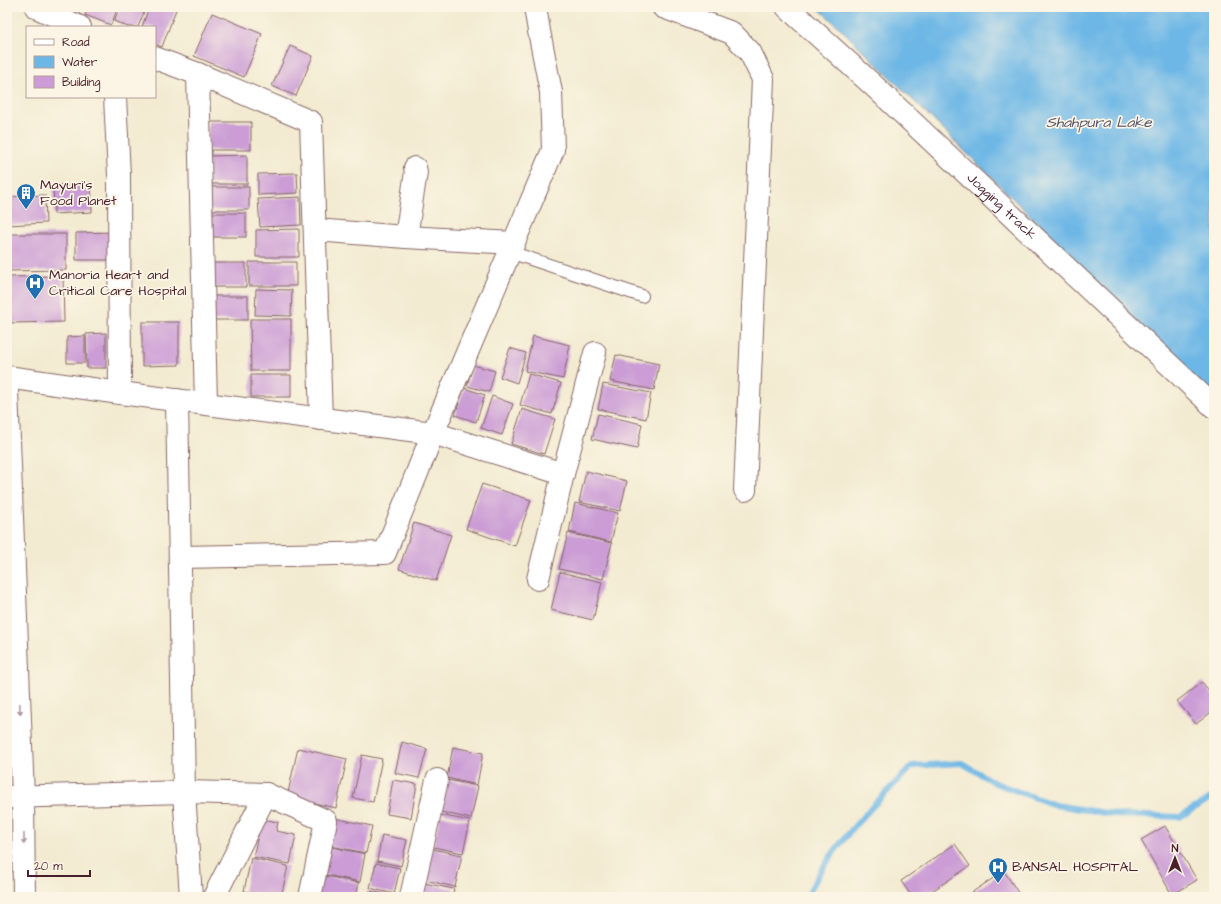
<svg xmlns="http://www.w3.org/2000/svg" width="1221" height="904" viewBox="0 0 1221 904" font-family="'Architects Daughter',sans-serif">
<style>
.water{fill:#6db7e6;stroke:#5c6b88}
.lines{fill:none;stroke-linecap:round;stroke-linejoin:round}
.stream{stroke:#6db7e6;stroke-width:6}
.building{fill:#cb9cd5}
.lane-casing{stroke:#856665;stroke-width:14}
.street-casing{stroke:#856665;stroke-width:24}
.secondary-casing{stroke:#856665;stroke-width:24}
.lane{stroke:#fff;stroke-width:12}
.street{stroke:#fff;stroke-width:22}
.secondary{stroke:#fff;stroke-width:22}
.oneway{fill:#ae9aa0}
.labels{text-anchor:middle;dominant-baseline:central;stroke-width:3.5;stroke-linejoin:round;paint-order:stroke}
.poi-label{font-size:14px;fill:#4a1f2b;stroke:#fcf5e5;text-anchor:start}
.street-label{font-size:14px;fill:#4a1f2b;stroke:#fcf5e5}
.water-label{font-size:15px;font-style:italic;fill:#56546c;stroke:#fcf5e5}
</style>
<rect width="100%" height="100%" fill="#fcf5e5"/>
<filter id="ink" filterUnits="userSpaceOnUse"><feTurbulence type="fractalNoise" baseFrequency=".025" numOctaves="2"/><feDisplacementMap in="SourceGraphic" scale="8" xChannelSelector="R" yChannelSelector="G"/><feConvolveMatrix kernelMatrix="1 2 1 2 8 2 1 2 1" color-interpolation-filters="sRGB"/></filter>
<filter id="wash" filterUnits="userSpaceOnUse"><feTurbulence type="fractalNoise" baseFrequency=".012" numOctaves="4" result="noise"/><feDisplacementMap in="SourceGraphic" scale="16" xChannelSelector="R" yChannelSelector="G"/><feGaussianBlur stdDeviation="0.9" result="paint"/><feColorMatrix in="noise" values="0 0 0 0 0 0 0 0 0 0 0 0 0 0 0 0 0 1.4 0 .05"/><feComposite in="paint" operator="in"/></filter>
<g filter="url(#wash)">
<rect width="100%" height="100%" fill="#f3ebd1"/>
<path class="water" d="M817 7H1214V397L841 29Z"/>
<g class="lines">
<path class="stream" d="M808 897C812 885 818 875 825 865 849 828 882 797 912 766L962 763 995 783 1055 805 1118 815 1180 817 1214 796"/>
</g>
<g id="blocks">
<path class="building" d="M88 7H118L111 25 85 15Z
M120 7H146L138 27H128L114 21Z
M149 7H177L162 47 155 44V27H142Z
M212 13 262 34 244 77 194 56Z
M290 46 313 56 296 96 272 86Z
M208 122H251V150H208Z
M247 155V184H209L208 156Z
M297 173 298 193 258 195V174Z
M91 184 92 212 54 214 53 185Z
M208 187H249V210H208Z
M45 195 46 223 7 225V197Z
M300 197 301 225 260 227 258 199Z
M209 213H246V237H209Z
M299 229V257H256V230Z
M115 232V260H76V233Z
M7 234H66V270L7 271Z
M249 262H296V286H249Z
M208 263H246V287H208Z
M63 276 64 322 7 323V277Z
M256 289 292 290 291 316 255 315Z
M206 296H248V320H206Z
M250 319H291V371H251Z
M142 322H179V365L142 366Z
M106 333V368H87L86 334Z
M85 336V363H67V337Z
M533 336 570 345 563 379 525 371Z
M510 348 526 353 517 383 500 377Z
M616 355 659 364 654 390 610 381Z
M473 365 495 371 489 392 467 386Z
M529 374 561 383 552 414 520 405Z
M251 375H291V397H251Z
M603 384 651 393 646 419 598 409Z
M464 388 485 395 476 422 455 415Z
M492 396 513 404 502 435 481 428Z
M522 409 555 419 544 454 511 444Z
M598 414 642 424 637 449 592 439Z
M586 471 627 481 620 511 579 502Z
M482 484 531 500 515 546 466 529Z
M575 503 618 513 611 542 569 532Z
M414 523 451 535 436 581 399 569Z
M568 533 612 543 603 579 559 569Z
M560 572 602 582 593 620 551 610Z
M1202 682 1214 697V710L1196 724 1177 701Z
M402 742 427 749 419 778 395 773Z
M453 747 483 753 477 785 447 778Z
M298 748 347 759 336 808 287 797Z
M362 755 382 759 373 802 353 798Z
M393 780 417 784 411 818 387 814Z
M448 780 478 786 471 819 441 812Z
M440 815 470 821 463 853 433 847Z
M334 818 372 826 366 853 329 846Z
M262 819 278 822 276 831 296 835 290 864 253 857Z
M1165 826 1197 880 1172 895 1141 840Z
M382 835 407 840 401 866 377 861Z
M955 844 970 866 923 897H912L901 881Z
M328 846 365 854 360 882 322 874Z
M432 849 462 855 455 887 425 880Z
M251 858 288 866 281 897H271L244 891Z
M376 863 400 868 394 894 370 888Z
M1004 871 1021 897H965Z
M322 875 359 883 356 897H317Z
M424 883 454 889 452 897H421Z
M369 891 395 896V897H368Z"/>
</g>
</g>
<g filter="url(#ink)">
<use href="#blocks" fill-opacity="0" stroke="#856665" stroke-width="1"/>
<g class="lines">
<defs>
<path id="lane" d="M510 252 642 296"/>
<g id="street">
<path d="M36 7 80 27"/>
<path d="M663 7 732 33 750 52 763 79 745 490"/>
<path id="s1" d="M787 7 874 86 1214 407"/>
<path d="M155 58 198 74 311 122 321 419"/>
<path d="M198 74 206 404"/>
<path d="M115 97 119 175 120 393"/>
<path d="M315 230 406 237 514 243"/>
<path d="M406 237 416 172 415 168"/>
<path d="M7 377 120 393 433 433 563 474"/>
<path d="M177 400 184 792 191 897"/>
<path d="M180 557 385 553 433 433 553 150 551 92 539 31 535 7"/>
<path d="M538 579 563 474 595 353"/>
<path d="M266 794 326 821 310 897"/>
<path d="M7 797 184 792 266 794 214 897"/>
<path d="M411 897 437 780"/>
</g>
<path id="secondary" d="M7 390 23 796 24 897"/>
</defs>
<use href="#lane" class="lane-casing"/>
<use href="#street" class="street-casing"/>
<use href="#secondary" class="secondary-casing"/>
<use href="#lane" class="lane"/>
<use href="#street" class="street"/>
<use href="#secondary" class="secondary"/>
</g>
<defs><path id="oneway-solid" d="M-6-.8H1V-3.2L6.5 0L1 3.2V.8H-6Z"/></defs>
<g class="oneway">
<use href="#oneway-solid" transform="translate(20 709) rotate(88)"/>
<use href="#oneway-solid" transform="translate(24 839) rotate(90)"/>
</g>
</g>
<defs>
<symbol id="building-pin" viewBox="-11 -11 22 30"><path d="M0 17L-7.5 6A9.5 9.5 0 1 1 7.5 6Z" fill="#1f6fb2" stroke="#fcf5e5"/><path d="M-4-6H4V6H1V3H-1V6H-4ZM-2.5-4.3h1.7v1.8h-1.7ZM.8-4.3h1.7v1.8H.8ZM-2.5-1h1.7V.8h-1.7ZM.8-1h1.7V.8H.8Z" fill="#fff"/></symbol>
<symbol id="hospital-pin" viewBox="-11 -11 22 30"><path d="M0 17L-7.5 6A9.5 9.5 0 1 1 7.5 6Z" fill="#1f6fb2" stroke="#fcf5e5"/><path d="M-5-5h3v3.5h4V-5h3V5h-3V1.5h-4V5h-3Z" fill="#fff"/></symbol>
</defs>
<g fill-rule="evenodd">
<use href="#building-pin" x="15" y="182" width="22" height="30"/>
<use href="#hospital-pin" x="24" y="272" width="22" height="30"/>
<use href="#hospital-pin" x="987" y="856" width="22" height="30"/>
</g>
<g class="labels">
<g class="poi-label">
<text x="40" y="185">Mayuri's<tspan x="40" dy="16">Food Planet</tspan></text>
<text x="49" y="275">Manoria Heart and<tspan x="49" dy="16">Critical Care Hospital</tspan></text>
<text x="1012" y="867">BANSAL HOSPITAL</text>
</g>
<g class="street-label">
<text stroke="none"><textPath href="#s1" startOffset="293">Jogging track</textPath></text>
</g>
<g class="water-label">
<text x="1099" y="122">Shahpura Lake</text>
</g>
</g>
<rect width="1221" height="904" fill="none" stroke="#fcf5e5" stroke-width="24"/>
<rect x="26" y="26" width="130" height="72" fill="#fcf5e5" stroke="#b59f9b"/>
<rect x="34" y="39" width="20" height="6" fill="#ffffff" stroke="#b59f9b"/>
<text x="62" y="46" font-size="12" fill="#4a1f2b">Road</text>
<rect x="34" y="56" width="20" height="12" fill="#6db7e6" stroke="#b59f9b"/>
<text x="62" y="66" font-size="12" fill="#4a1f2b">Water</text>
<rect x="34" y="76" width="20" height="12" fill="#cb9cd5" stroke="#b59f9b"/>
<text x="62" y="86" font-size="12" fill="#4a1f2b">Building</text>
<g transform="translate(1175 858)" stroke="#fcf5e5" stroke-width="3" paint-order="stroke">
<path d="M0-3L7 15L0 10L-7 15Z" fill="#4a1f2b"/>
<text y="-6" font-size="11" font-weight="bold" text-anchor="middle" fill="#4a1f2b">N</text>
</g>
<path d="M28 870v6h62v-6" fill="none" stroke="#4a1f2b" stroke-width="2"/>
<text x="34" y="870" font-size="12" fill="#4a1f2b" stroke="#fcf5e5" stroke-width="3" paint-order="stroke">20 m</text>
</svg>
